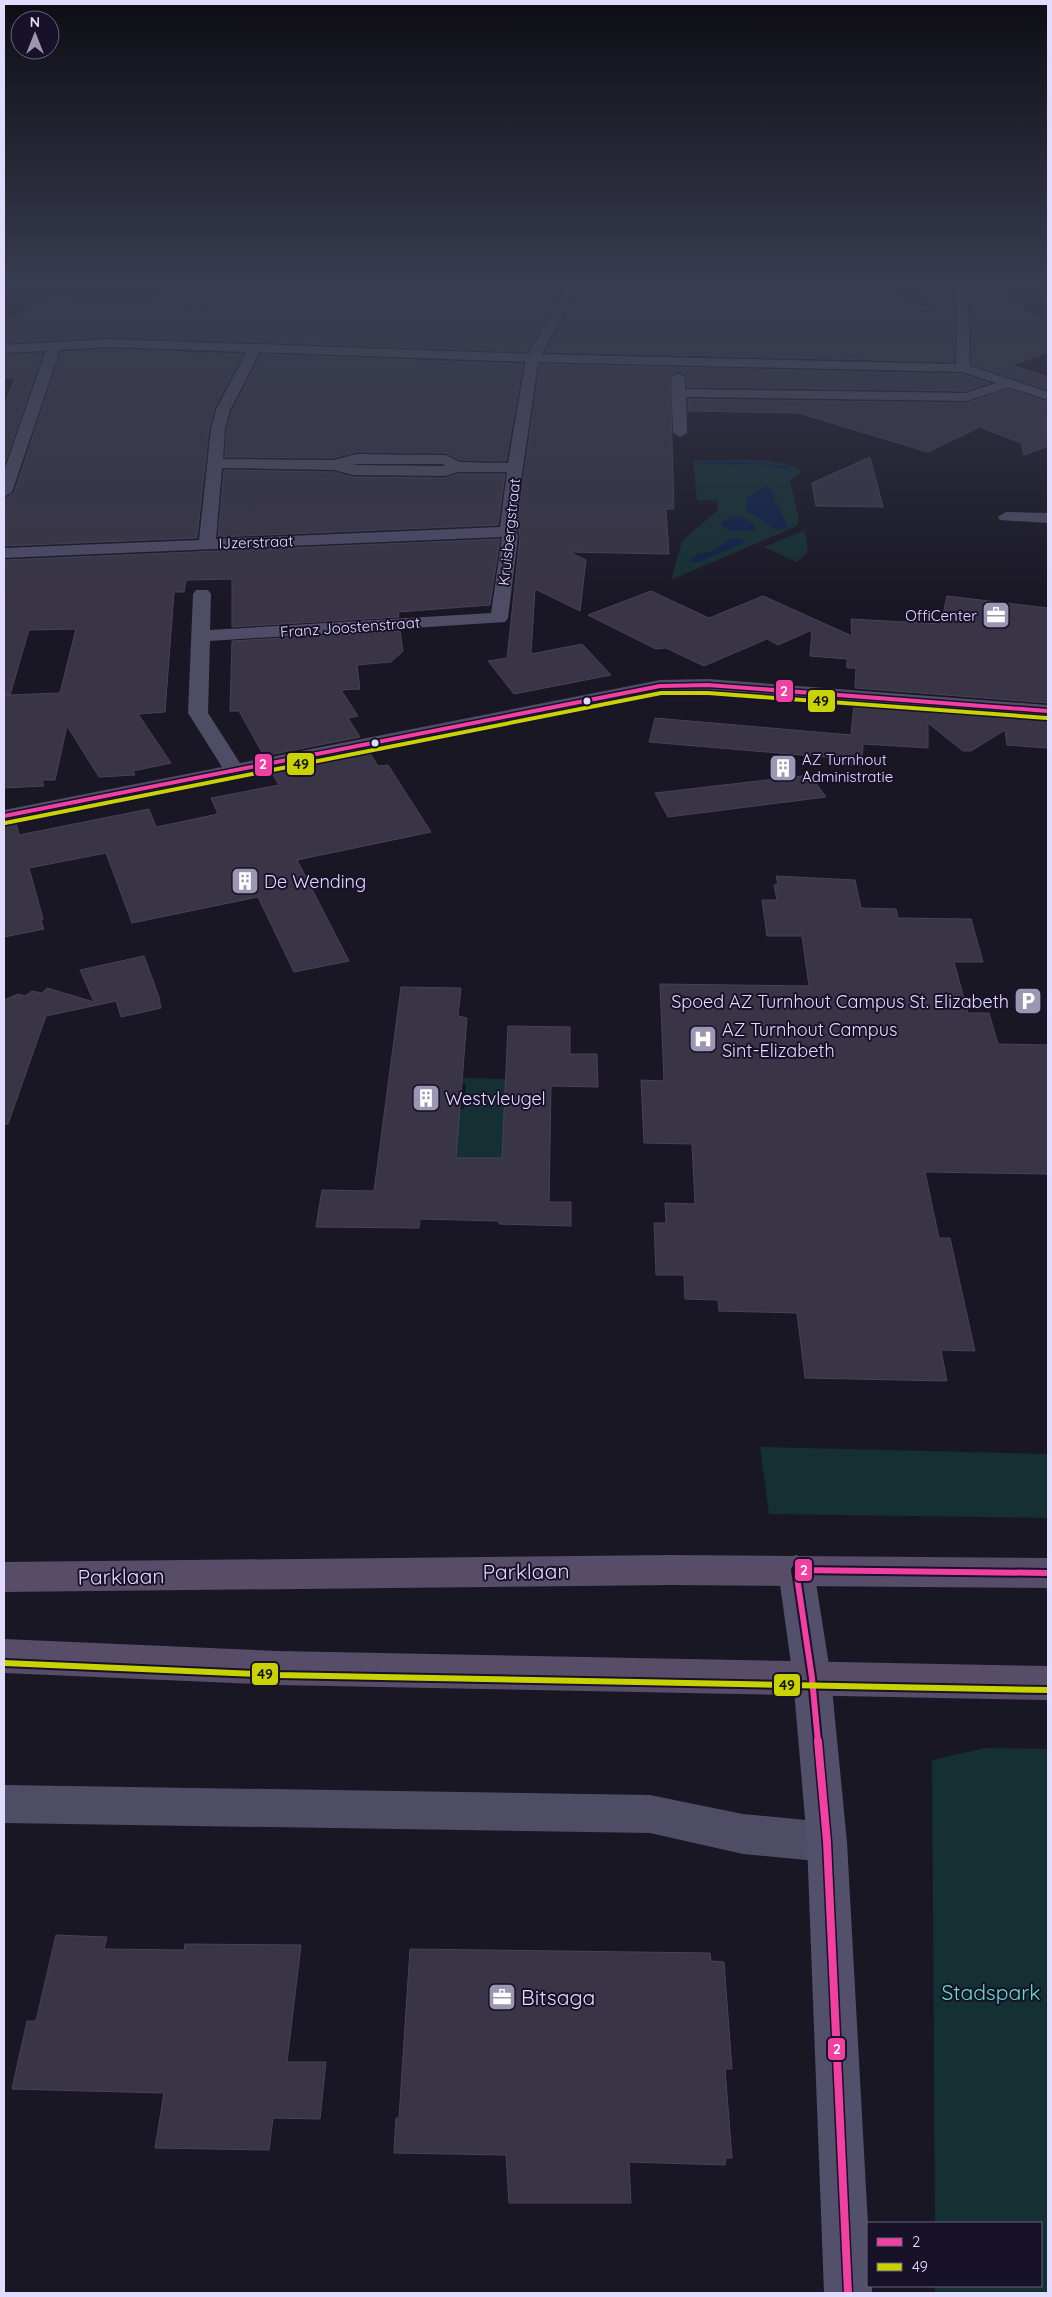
<svg xmlns="http://www.w3.org/2000/svg" width="1052" height="2297" viewBox="0 0 1052 2297" font-family="Quicksand,sans-serif">
<style>
.green{fill:#153032}
.water{fill:#0f2148}
.building{fill:#393546;stroke:#474257;fill-rule:evenodd}
.lines{fill:none;stroke-linecap:round;stroke-linejoin:round}
.street{fill:#4f4c65;fill-rule:evenodd}
.secondary{fill:#52506a;fill-rule:evenodd}
.primary{fill:#584d69;fill-rule:evenodd}
.bus-1-far2-casing{stroke:#17112a;stroke-width:7}
.bus-1-far1-casing{stroke:#17112a;stroke-width:10}
.bus-1-casing{stroke:#17112a;stroke-width:11}
.bus-2-far1-casing{stroke:#17112a;stroke-width:7}
.bus-2-casing{stroke:#17112a;stroke-width:10}
.bus-1-far2{stroke:#f240a2;stroke-width:4}
.bus-1-far1{stroke:#f240a2;stroke-width:6}
.bus-1{stroke:#f240a2;stroke-width:8}
.bus-2-far1{stroke:#c8d300;stroke-width:4}
.bus-2{stroke:#c8d300;stroke-width:6}
.bus-dot{fill:#e1dbfe;stroke:#17112a;stroke-width:2}
.labels{text-anchor:middle;dominant-baseline:central;stroke-width:4;stroke-linejoin:round;paint-order:stroke}
.far-street-label{font-size:15px;fill:#e1dbfe;stroke:#17112a}
.far-poi-label{font-size:15px;fill:#e1dbfe;stroke:#17112a;text-anchor:end}
.poi-label{font-size:18px;fill:#e1dbfe;stroke:#17112a;text-anchor:start}
.near-street-label{font-size:21px;fill:#e1dbfe;stroke:#17112a}
.near-park-label{font-size:21px;fill:#66dfc6;stroke:#17112a}
.near-poi-label{font-size:21px;fill:#e1dbfe;stroke:#17112a;text-anchor:start}
.line-badge{stroke:#17112a;stroke-width:2}
.badge-label{font-size:14px;text-anchor:middle;font-weight:bold;fill:#fff}
.pale-badge-label{font-size:14px;text-anchor:middle;font-weight:bold;fill:#111}
</style>
<rect width="100%" height="100%" fill="#1a1724"/>
<path class="green" d="M693 460C721 461 780 455 802 471L790 480 799 520 797 526 671 580 682 541 718 510 717 501 697 500Z
M803 531H805L808 552 797 562 764 547Z
M462 1078 506 1079 501 1194 460 1158H456L460 1110 464 1109 466 1084 462 1083Z
M760 1447 1048 1454V1518L769 1514Z
M985 1748 1048 1749V2293H935V2286H1041V2223H935L932 1760Z"/>
<path class="water" d="M700 461 759 462 791 467 790 471 770 465 702 464Z
M768 485 788 527C773 534 769 524 758 517 755 515 750 514 746 512L747 498Z
M736 516C747 517 752 521 756 531H731L720 525 728 517Z
M732 538 746 540V542L698 562H691L692 558 699 553 710 552Z"/>
<path class="building" d="M158 283H207L187 305 188 310 194 311 206 306 217 293 267 292 273 294 354 290 359 293 561 292 527 352 110 337 4 343V322L50 296 103 301 155 298Z
M631 283H867L936 312 916 283H957L952 295 955 313 954 362 545 352 580 288 639 287Z
M973 283H990L1048 325V352L1012 365 1048 377V390L972 365 971 313 968 295Z
M110 349 243 354 214 409 209 429 197 538 4 546V525L7 515H4V499L14 493 61 352Z
M43 353 4 466V406L15 378H4V355Z
M261 354 523 364 506 461 460 460 446 453 356 452 334 458 225 457 227 429 232 411Z
M540 364 962 374 990 383 965 391 687 387 686 375 679 371 670 375 674 509H666L669 554 569 552 586 560 580 611 535 589 531 654 582 644 611 675 514 694 488 661 507 658 520 537 517 522Z
M1009 389 1048 402V446L1024 455 1021 443 980 427 928 452 798 413 688 411V399L966 403Z
M870 457 883 507 816 506 812 483Z
M224 470 334 472 353 477 445 478 458 474H505L498 525 218 537Z
M500 539 490 605 398 612 399 617 232 627V579L186 580 184 592H174L165 712 138 714 171 763 133 771 135 775 99 777 67 726 55 780H42L44 786 4 788V695H10L4 694V560ZM76 629 60 693 10 695 29 630Z
M651 591 709 618 763 596 852 636 851 619 941 624 947 596 1048 608V703L855 688 856 668H847V659L810 656 812 630 778 645 767 639 704 666 666 648 656 649 588 615Z
M400 631 403 651 391 662 357 665 360 689 341 690 358 716 348 718 360 737 264 756 239 711H230L232 641Z
M854 704 1048 719V748L1007 745 1005 730 971 751H963L928 723V748L863 744 862 766 837 764V758L649 742 655 718 851 735Z
M369 752 378 766 388 765 431 832 297 860 349 961 294 972 258 897 132 923 106 853 29 868 43 919 41 921 44 929 4 937V824L16 822 19 835 149 809 156 827 218 814 211 798 279 785 271 771Z
M810 775 826 797 668 817 655 793Z
M776 876 855 880 861 908 896 909 898 918 971 919 983 962H954L968 1013H989L998 1044 1048 1045V1174L925 1172 939 1238H950L975 1351 941 1350 947 1381 805 1378 797 1313 719 1311 718 1300 685 1299 684 1275H656L654 1223H666L665 1203 695 1204 692 1144 644 1143 641 1080 664 1081 660 984 809 986 802 936H767L762 900H777L774 885H778Z
M144 956 159 997 161 1008 121 1017 116 1001 46 1016 8 1124H4V1000L18 994 25 996 32 991 42 993 47 988 94 1002 80 970Z
M401 987 461 988 458 1016 467 1018 456 1158H502L508 1026 570 1027V1054H597L598 1087 551 1086 549 1202H571V1226L499 1224V1221L420 1219 419 1228 316 1227 322 1190 374 1191Z
M56 1935 107 1937 104 1949 184 1950 185 1944 301 1945 287 2062H326L320 2119 273 2118 269 2150 155 2148 164 2093 12 2089 27 2021H36Z
M410 1949 710 1953 711 1961 724 1962 732 2069H725L732 2158H726L725 2165 629 2162 631 2203H509L506 2155 394 2153 396 2118H399Z"/>
<g class="lines">
<path class="street" d="M212 283H580L540 358 537 370 515 522 518 537 508 618 505 622 210 641 208 713 240 763 660 680 708 679 1048 705V717L708 691 660 692 4 822V810L222 767 188 713 193 594 196 590H208L211 594 210 630 491 613 502 537 4 558V548L199 540 211 429 216 410 248 348 255 344 262 348 230 410 225 429 223 459 334 460 356 454 446 455 460 462 508 463 526 358 564 290 359 291 354 288 273 292 267 290 216 291C209 300 202 312 190 309L188 306C194 298 202 293 208 284ZM357 464H443L445 466 352 465ZM222 468 334 470 353 475 445 476 458 472H507L500 527 216 539Z
M54 343 61 347 12 492 4 497V471L47 347Z
M678 373 685 377V389L965 393 1009 379 1016 383 1014 386 966 401 686 397 687 433 680 437 673 433 671 377Z
M1006 512 1048 513V523L1000 520 998 517Z
M4 1785 650 1795 743 1814 827 1822 841 1828 847 1842 841 1856 827 1862 743 1854 650 1833 4 1823Z"/>
<path class="secondary" d="M959 283H971L966 295 969 313 970 366 1048 392V400L962 372 533 362 110 347 4 353V345L110 339 533 354 956 364 957 313 954 295Z
M796 1555 808 1559 814 1570 831 1678 847 1842 868 2225V2286H872V2293H824L807 1842 793 1678 778 1570 784 1559Z"/>
<path class="primary" d="M671 1555 1048 1558V1588L671 1585 4 1592V1562Z
M4 1639 277 1651 1048 1666V1700L277 1685 4 1673Z"/>
<defs>
<path id="bus-1-far2" d="M4 816 660 686 708 685 1048 711"/>
<path id="bus-1-far1" d="M818 1742 812 1678 796 1570 1048 1573"/>
<path id="bus-1" d="M818 1741 827 1842 848 2293"/>
<path id="bus-2-far1" d="M5 823 661 693H708L1047 718"/>
<path id="bus-2" d="M4 1663 277 1675 1048 1690"/>
</defs>
<use href="#bus-1-far2" class="bus-1-far2-casing"/>
<use href="#bus-1-far1" class="bus-1-far1-casing"/>
<use href="#bus-1" class="bus-1-casing"/>
<use href="#bus-2-far1" class="bus-2-far1-casing"/>
<use href="#bus-2" class="bus-2-casing"/>
<use href="#bus-1-far2" class="bus-1-far2"/>
<use href="#bus-1-far1" class="bus-1-far1"/>
<use href="#bus-1" class="bus-1"/>
<use href="#bus-2-far1" class="bus-2-far1"/>
<use href="#bus-2" class="bus-2"/>
</g>
<linearGradient id="sky" x2="0" y2="1"><stop stop-color="#0e0d14"/><stop offset="0.47" stop-color="#383c50"/><stop offset="1" stop-color="#383c50" stop-opacity="0"/></linearGradient>
<rect width="1052" height="604" fill="url(#sky)"/>
<defs>
<symbol id="office-square" viewBox="-11 -11 22 22"><rect x="-9" y="-9" width="18" height="18" rx="4" fill="#9b96b2" stroke="#17112a"/><path d="M-6-3h4V-5.5h4V-3h4V5H-6ZM-1-4.5V-3h2v-1.5ZM-6 0V1H6V0Z" fill="#fff"/></symbol>
<symbol id="building-square" viewBox="-11 -11 22 22"><rect x="-9" y="-9" width="18" height="18" rx="4" fill="#9b96b2" stroke="#17112a"/><path d="M-4-6H4V6H1V3H-1V6H-4ZM-2.5-4.3h1.7v1.8h-1.7ZM.8-4.3h1.7v1.8H.8ZM-2.5-1h1.7V.8h-1.7ZM.8-1h1.7V.8H.8Z" fill="#fff"/></symbol>
<symbol id="parking-square" viewBox="-11 -11 22 22"><rect x="-9" y="-9" width="18" height="18" rx="4" fill="#9b96b2" stroke="#17112a"/><path d="M-3.5-5.5H1a3.5 3.5 0 0 1 0 7H-1V5.5H-3.5ZM-1-3.4V-.6H.8a1.4 1.4 0 0 0 0-2.8Z" fill="#fff"/></symbol>
<symbol id="hospital-square" viewBox="-11 -11 22 22"><rect x="-9" y="-9" width="18" height="18" rx="4" fill="#9b96b2" stroke="#17112a"/><path d="M-5-5h3v3.5h4V-5h3V5h-3V1.5h-4V5h-3Z" fill="#fff"/></symbol>
</defs>
<g fill-rule="evenodd">
<use href="#office-square" x="980" y="599" width="32" height="32"/>
<use href="#building-square" x="767" y="752" width="32" height="32"/>
<use href="#building-square" x="229" y="865" width="32" height="32"/>
<use href="#parking-square" x="1012" y="985" width="32" height="32"/>
<use href="#hospital-square" x="687" y="1023" width="32" height="32"/>
<use href="#building-square" x="410" y="1082" width="32" height="32"/>
<use href="#office-square" x="486" y="1981" width="32" height="32"/>
</g>
<g class="bus-dot">
<circle cx="587" cy="701" r="4.5"/>
<circle cx="375" cy="743" r="4.5"/>
</g>
<g class="labels">
<g class="far-street-label">
<text transform="translate(509 532) rotate(-84)">Kruisbergstraat</text>
<text transform="translate(256 542) rotate(-2)">IJzerstraat</text>
<text transform="translate(350 627) rotate(-4)">Franz Joostenstraat</text>
</g>
<g class="far-poi-label">
<text x="977" y="615">OffiCenter</text>
<text x="802" y="759" text-anchor="start">AZ Turnhout<tspan x="802" dy="17">Administratie</tspan></text>
</g>
<g class="poi-label">
<text x="264" y="881">De Wending</text>
<text x="1009" y="1001" text-anchor="end">Spoed AZ Turnhout Campus St. Elizabeth</text>
<text x="722" y="1029">AZ Turnhout Campus<tspan x="722" dy="21">Sint-Elizabeth</tspan></text>
<text x="445" y="1098">Westvleugel</text>
</g>
<g class="near-street-label">
<text transform="translate(526 1571) rotate(-1)">Parklaan</text>
<text transform="translate(121 1576) rotate(-1)">Parklaan</text>
</g>
<g class="near-park-label">
<text x="991" y="1992">Stadspark</text>
</g>
<g class="near-poi-label">
<text x="521" y="1997">Bitsaga</text>
</g>
</g>
<g class="line-badge">
<rect x="775" y="679" width="19" height="24" rx="5" fill="#f240a2"/>
<rect x="807" y="689" width="29" height="24" rx="5" fill="#c8d300"/>
<rect x="286" y="752" width="29" height="24" rx="5" fill="#c8d300"/>
<rect x="254" y="753" width="19" height="24" rx="5" fill="#f240a2"/>
<rect x="794" y="1558" width="19" height="24" rx="5" fill="#f240a2"/>
<rect x="251" y="1662" width="28" height="24" rx="5" fill="#c8d300"/>
<rect x="773" y="1673" width="28" height="24" rx="5" fill="#c8d300"/>
<rect x="827" y="2037" width="19" height="24" rx="5" fill="#f240a2"/>
</g>
<g class="badge-label">
<text x="784" y="696">2</text>
<text x="263" y="769">2</text>
<text x="804" y="1575">2</text>
<text x="837" y="2054">2</text>
</g>
<g class="pale-badge-label">
<text x="821" y="706">49</text>
<text x="301" y="769">49</text>
<text x="265" y="1679">49</text>
<text x="787" y="1690">49</text>
</g>
<rect width="1052" height="2297" fill="none" stroke="#e1dbfe" stroke-width="10"/>
<rect x="867" y="2222" width="175" height="65" fill="#17112a" stroke="#68627f"/>
<rect x="877" y="2238" width="25" height="8" fill="#f240a2" stroke="#68627f"/>
<text x="912" y="2247" font-size="15" fill="#e1dbfe">2</text>
<rect x="877" y="2263" width="25" height="8" fill="#c8d300" stroke="#68627f"/>
<text x="912" y="2272" font-size="15" fill="#e1dbfe">49</text>
<g transform="translate(35 35)"><circle r="24" fill="#17112a" stroke="#68627f"/>
<path d="M0-4L9 19L0 12L-9 19Z" fill="#9b96b2"/>
<text y="-8" font-size="14" font-weight="bold" text-anchor="middle" fill="#e1dbfe">N</text>
</g>
</svg>
